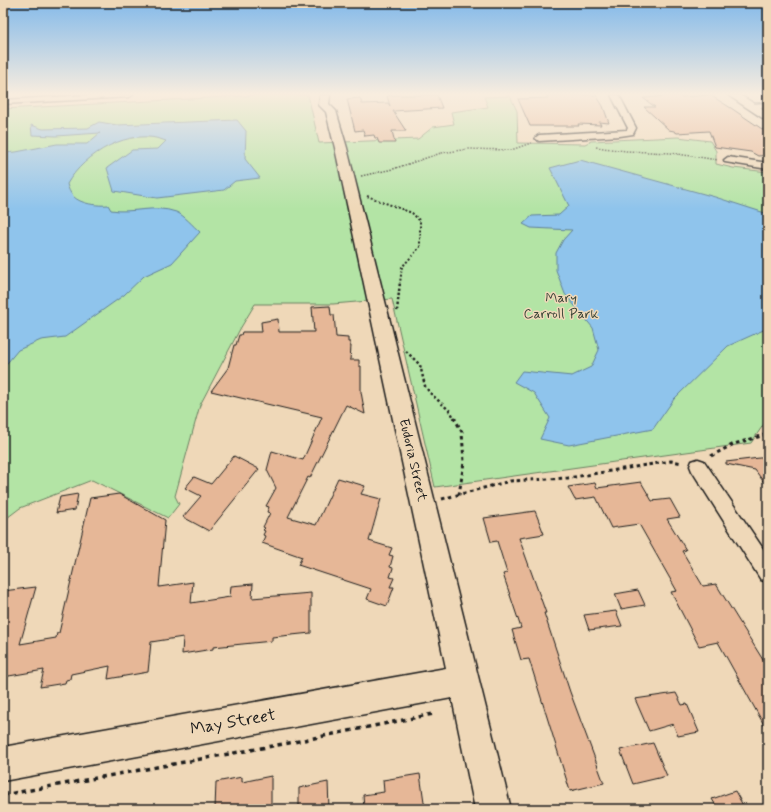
<svg xmlns="http://www.w3.org/2000/svg" width="771" height="812" viewBox="0 0 771 812" font-family="Mynerve,sans-serif">
<style>
.green{fill:#b3e4a5;stroke:#688060}
.water{fill:#8fc4ec;stroke:#618199}
.building{fill:#e6b797;stroke:#1c1c1c}
.lines{fill:none;stroke-linecap:round;stroke-linejoin:round}
.street-casing{stroke:#1c1c1c;stroke-width:3}
.secondary-casing{stroke:#1c1c1c;stroke-width:3}
.path-far4{stroke:#1c1c1c;stroke-width:1.5;stroke-dasharray:1.5 1.5;stroke-linecap:butt}
.path-far3{stroke:#1c1c1c;stroke-width:2;stroke-dasharray:2 2;stroke-linecap:butt}
.path-far2{stroke:#1c1c1c;stroke-width:2.5;stroke-dasharray:2.5 2.5;stroke-linecap:butt}
.path-far1{stroke:#1c1c1c;stroke-width:3;stroke-dasharray:3.5 3.5;stroke-linecap:butt}
.path{stroke:#1c1c1c;stroke-width:3.5;stroke-dasharray:4.5 4.5;stroke-linecap:butt}
.street{fill:#efd8b8;fill-rule:evenodd}
.secondary{fill:#efd8b8;fill-rule:evenodd}
.labels{text-anchor:middle;dominant-baseline:central;stroke-width:3;stroke-linejoin:round;paint-order:stroke}
.park-label{font-size:14px;fill:#3a4437;stroke:#efd8b8}
.street-label{font-size:14px;fill:#1c1c1c;stroke:#efd8b8}
.near-street-label{font-size:17px;fill:#1c1c1c;stroke:#efd8b8}
</style>
<rect width="100%" height="100%" fill="#efd8b8"/>
<filter id="ink" filterUnits="userSpaceOnUse"><feTurbulence type="fractalNoise" baseFrequency=".025" numOctaves="2"/><feDisplacementMap in="SourceGraphic" scale="8" xChannelSelector="R" yChannelSelector="G"/><feConvolveMatrix kernelMatrix="1 2 1 2 8 2 1 2 1" color-interpolation-filters="sRGB"/></filter>
<g filter="url(#ink)">
<path class="green" d="M263 95H308L319 143 418 139 433 127 454 124 451 112 488 107 484 97 510 96 517 111 518 143 585 144 591 141 678 137 710 141 716 151V164L733 168 768 172V418L751 443 435 487 392 299 333 304H255L240 329 200 405 175 496 179 504 168 518 92 480 20 508 3 521V109Z"/>
<path class="water" d="M237 120 246 131 245 159 260 178 235 181 224 190 157 198 114 191 107 168 132 150 158 149 166 141C130 126 84 154 67 184 68 188 70 193 73 196 80 204 98 206 108 205L111 210C132 214 154 204 176 212 184 215 193 226 200 232L172 263 144 276 124 295 65 337 41 340 18 350 3 368V153L16 152 57 144H87L100 133 56 136 32 135 31 125 43 129 88 128 99 122 117 125Z
M580 160 715 197 768 214V328L728 346 674 399 653 429 569 445 540 439 550 418 534 393 514 382 522 371 572 376 591 367 599 350 593 328 565 294 556 270V253L563 240 572 230 531 228 523 224 532 216 559 215 569 206 550 168Z"/>
<path class="building" d="M397 95H437L442 108 393 111 406 131H392L395 143H379L377 138H375L374 135 365 136 363 130 355 131 347 99 360 98 362 104 388 103 390 106 387 96Z
M547 95H596L603 106 609 123 599 122 601 125 578 124 579 126H530L518 99 548 98Z
M678 95 681 97 710 95 731 108 768 133V155L758 156 751 152 715 147 709 131 677 133 674 131 669 130 644 107H655L643 98Z
M330 306 331 315H334L336 337 348 338V342H350V346H351L350 360H359V366H361V392L365 414 346 405 310 478 308 477 288 517 316 525 338 478 365 486 361 494 381 499 369 541 392 548 389 555 393 556 390 567 393 568 390 577 394 578 390 587H394L387 606 367 599 371 589 298 565 302 557 262 543 265 536 263 535 265 531 263 530 265 528 263 527 270 513 267 512 269 507 266 506 276 488 267 470 272 451 303 460 322 417 211 391 228 368 234 345H236L239 335H241L242 332H262L261 322 278 319 279 332H314L312 307Z
M234 456 259 469 209 531 183 517 201 496 185 488 194 477 211 484Z
M768 457V488L755 470 726 464V462Z
M641 482 652 501 670 499 680 517 667 519 686 550 682 551 703 586 716 584 768 668V732L718 642 699 646 671 592 677 591 639 524 611 528 596 497 575 500 568 487 595 483 597 488Z
M78 494 75 510 56 513 60 497Z
M119 494 165 520 159 587 193 582 191 603 230 597 231 586 253 584 252 598 311 593V633L272 637V641L213 647V649L182 654 183 637 151 642 148 672 108 679 110 666 71 674 70 679 66 680 65 683 40 687 44 670 3 677V591L36 587 20 644 56 638 57 633H59L90 498Z
M535 511 544 534 519 538 546 613H544L570 692 604 783 570 791 529 659 521 660 512 630 521 628 503 574 507 573 497 541 491 542 484 518Z
M638 590 645 605 621 609 615 594Z
M616 611 622 626 589 630 584 615Z
M676 693 682 705 687 704 699 732 678 736 673 724 649 731 635 699Z
M653 743 667 776 633 784 620 750Z
M420 774 425 809H364L363 795 384 792 383 780Z
M271 776V809H215L216 782 242 777V782Z
M328 782 329 809H299V788Z
M735 791 745 809H718L712 799Z"/>
<g class="lines">
<defs>
<path id="street" d="M89 95H133L129 97 3 104V100Z
M611 95H619L636 128 633 134 620 136 539 141 535 138 539 135 627 130 628 128Z
M768 103V107L751 108 747 106 751 104Z
M728 157 768 163V169L725 162 724 160Z
M698 459 704 461 768 556V582L761 580 692 471 690 466 692 461Z"/>
<path id="secondary" d="M320 95H330L329 104 336 111 347 148 511 809H475L452 698 3 781V747L446 668 335 148 326 112 319 105Z
M728 95H740L768 112V120L764 119Z"/>
</defs>
<use href="#street" class="street-casing"/>
<use href="#secondary" class="secondary-casing"/>
<path class="path-far4" d="M596 147 626 151 671 153 718 160
M361 176 393 169 441 153 469 149 511 150 531 143"/>
<path class="path-far3" d="M367 196 412 213 420 221V247L402 267 400 283"/>
<path class="path-far2" d="M397 311 400 282
M406 351 420 365 425 386 430 393 451 412 454 418"/>
<path class="path-far1" d="M454 417 462 432 464 462 459 495
M711 456 734 444 768 434
M442 499 510 481 568 478 671 461 683 463"/>
<path class="path" d="M3 795 289 743 433 714"/>
<use href="#street" class="street"/>
<use href="#secondary" class="secondary"/>
</g>
</g>
<linearGradient id="sky" x2="0" y2="1"><stop stop-color="#84baea"/><stop offset="0.45" stop-color="#f8eddf"/><stop offset="1" stop-color="#f8eddf" stop-opacity="0"/></linearGradient>
<rect width="771" height="209" fill="url(#sky)"/>
<g class="labels">
<g class="park-label">
<text x="561" y="298">Mary<tspan x="561" dy="16">Carroll Park</tspan></text>
</g>
<g class="street-label">
<text transform="translate(413 460) rotate(77)">Eudoria Street</text>
</g>
<g class="near-street-label">
<text transform="translate(233 722) rotate(-10)">May Street</text>
</g>
</g>
<rect width="771" height="812" fill="none" stroke="#efd8b8" stroke-width="16"/>
<rect x="8" y="8" width="755" height="796" fill="none" stroke="#1c1c1c" stroke-width="1.5" filter="url(#ink)"/>
</svg>
